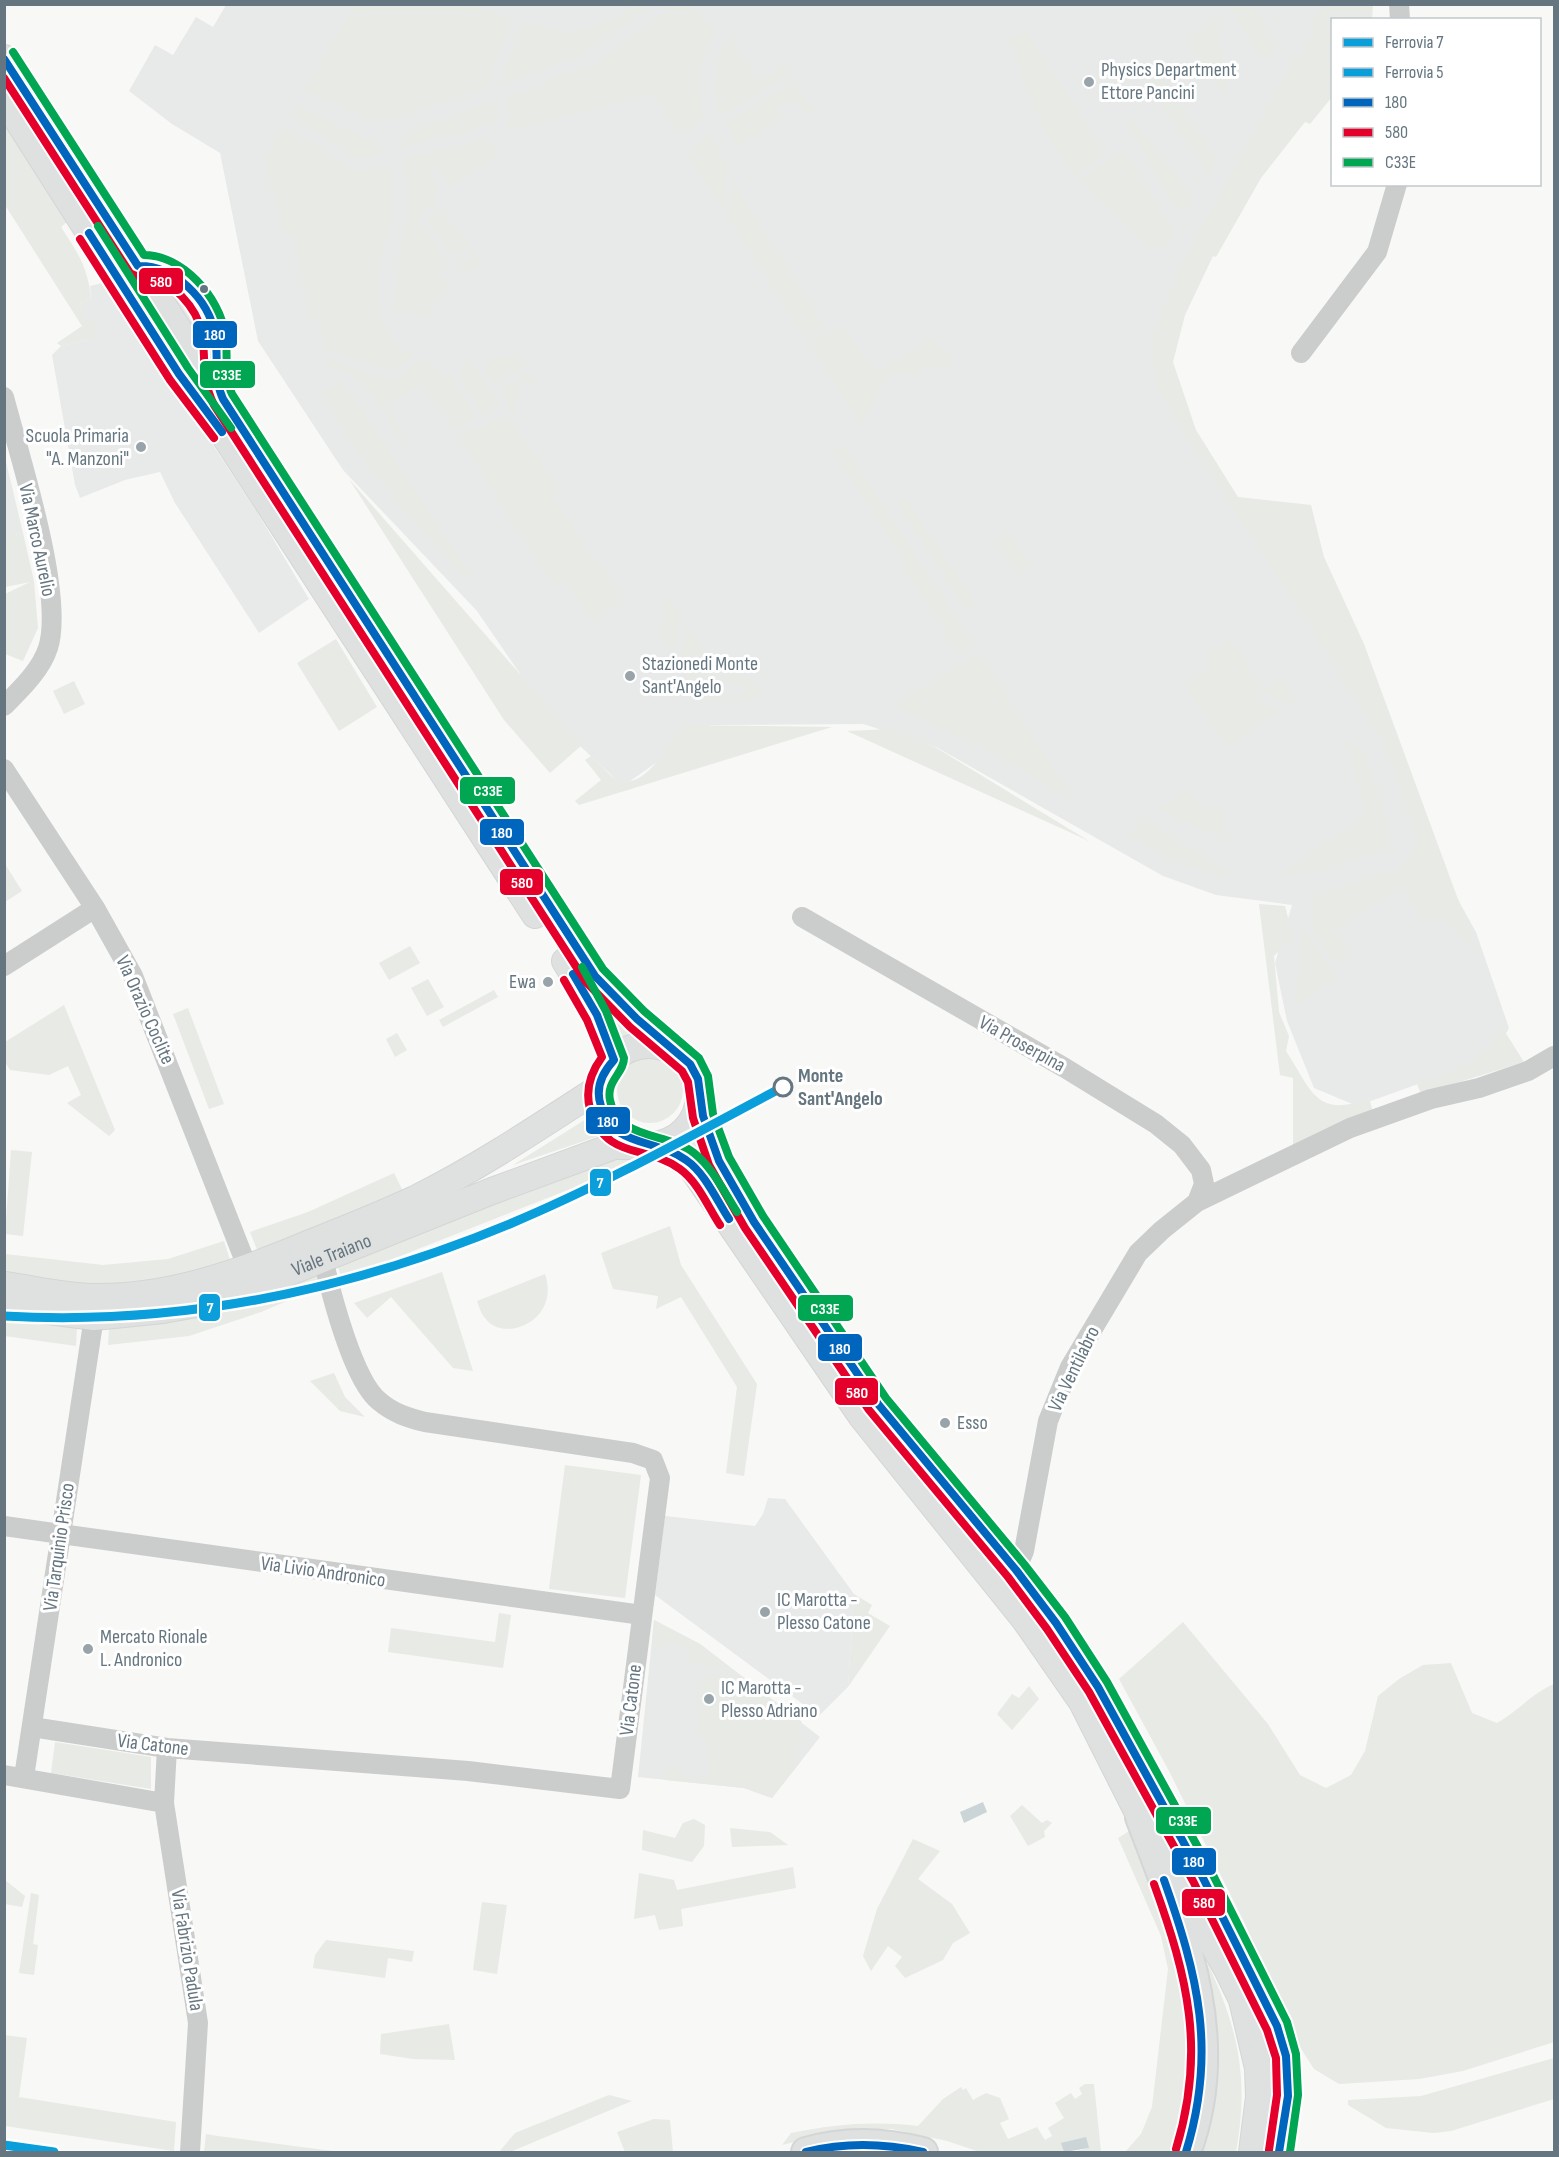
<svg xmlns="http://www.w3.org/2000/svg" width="1559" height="2157" viewBox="0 0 1559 2157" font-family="'Sofia Sans Condensed',sans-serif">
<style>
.built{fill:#e8eae9}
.green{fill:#e7eae5}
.water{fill:#cbd4d6}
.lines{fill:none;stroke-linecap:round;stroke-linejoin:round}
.major-casing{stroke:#d4d5d5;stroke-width:28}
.highway-casing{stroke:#d4d5d5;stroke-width:32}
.minor{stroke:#cbcccc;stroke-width:20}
.major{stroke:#dfe0e0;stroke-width:26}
.highway{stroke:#dfe0e0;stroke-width:28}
.bus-1-casing{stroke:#fff;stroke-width:12}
.bus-2-casing{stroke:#fff;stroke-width:12}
.bus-3-casing{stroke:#fff;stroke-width:12}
.bus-1{stroke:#0065bd;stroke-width:8}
.bus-2{stroke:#e4002b;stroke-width:8}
.bus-3{stroke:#00a651;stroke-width:8}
.rail-1-casing{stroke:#fff;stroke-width:14}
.rail-2-casing{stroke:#fff;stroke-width:14}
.rail-1{stroke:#0a9eda;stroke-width:9}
.rail-2{stroke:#0a9eda;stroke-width:9}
.poi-dot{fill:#98a4aa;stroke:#fff;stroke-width:2}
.bus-dot{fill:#657680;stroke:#fff;stroke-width:2}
.stop-dot{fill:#fff;stroke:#657680;stroke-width:3}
.labels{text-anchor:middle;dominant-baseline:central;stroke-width:6;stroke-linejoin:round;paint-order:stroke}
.poi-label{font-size:20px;fill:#657680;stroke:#fff;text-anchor:start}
.street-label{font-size:20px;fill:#657680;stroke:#fff}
.stop-label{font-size:20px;font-weight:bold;fill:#657680;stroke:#fff;text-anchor:start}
.line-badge{stroke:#fff;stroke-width:2}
.badge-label{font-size:16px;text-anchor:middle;font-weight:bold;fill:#fff}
</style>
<rect width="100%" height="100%" fill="#f8f8f7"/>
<path class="built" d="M226 5H1341L1253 143 1181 317 1170 362 1195 433 1386 728 1441 869 1476 932 1509 1028 1493 1057 1357 1106 1314 1088 1287 1021 1275 963 1292 905 1216 895 1163 876 936 747 863 724 710 725 623 786 551 719 477 611 343 470 258 341 220 153 172 124 129 91 155 45 173 55 196 17 213 27Z
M106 282 257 512 309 599 259 633 175 503 160 472 125 480 80 498 75 485 52 355 61 346 97 338 84 322 80 303 91 300 90 286Z
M4 453 23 533 5 537H4Z
M768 1498 785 1499 854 1594 848 1687 819 1716 655 1595 665 1516 755 1526 763 1514Z
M654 1620 700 1644 820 1737 772 1798 744 1788 638 1777Z"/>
<path class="green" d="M356 4 474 5 514 19 488 80V88L384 121 374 122 304 90Z
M635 4 650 5 586 52 502 85V77L524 23C537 24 549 29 561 31 588 35 613 18 635 4Z
M1324 4 1373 5 1372 19 1332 20V97L1310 124 1305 122 1261 178 1216 257 1213 256 1185 315 1173 362 1196 430 1238 497 1311 505 1324 557 1364 644 1480 959 1442 916 1427 924 1400 886 1335 929 1350 954 1335 963 1311 926 1313 896 1396 870 1413 851 1415 832 1383 741 1173 415 1159 390 1152 365 1153 332 1183 262 1295 56 1300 58 1312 33 1308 31Z
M657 5C689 4 700 3 714 34 701 62 694 89 706 118L680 135 652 93 505 132 511 117 505 97 593 65 669 11Z
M1228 5H1252L1277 43 1274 54 1268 58 1257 53Z
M1217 16 1228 101 1186 37Z
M1026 30 1106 155 1074 176C1039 128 1027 95 1009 39Z
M729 36 737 38 735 45 758 81 785 65 790 73 723 115C708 96 717 55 729 36Z
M1150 60 1217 160 1209 175 1137 67Z
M794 81 815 111 807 116 795 98 775 111 780 120 737 147 727 123Z
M494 101 499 114 493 124 398 149 404 134Z
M297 106 381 145 387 152 359 159 291 117Z
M1133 121 1188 189 1193 198 1187 211 1177 209 1173 205 1128 124Z
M5 125 67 222 61 227C79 255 88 267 91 300L80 303 84 321 95 320 98 338 61 346 57 343 82 326 5 205Z
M283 126 358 172 388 164C392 181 395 201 392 219 381 269 363 304 398 349L416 354 392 371 324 350 317 318 310 319 294 237 283 233 264 158Z
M711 134 729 168 724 213 688 157 695 152 692 147Z
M489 137 500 154 451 186 439 168 429 174 440 190 435 193 439 201 421 213 419 219 447 264 437 272 449 287 435 303 431 317 394 310 400 249 407 223 409 202 402 160Z
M1124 150 1175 231 1166 248 1149 247 1079 180Z
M733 177 752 213 824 325 805 338 727 217Z
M442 209 483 264 466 275 459 265 470 257V249L467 247 450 255 427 218Z
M161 279 206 326 204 349Z
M845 327 864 359 867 358 876 372 934 338 942 350 947 348 955 362 937 372 930 364 917 370V378C905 371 895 371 884 380L862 427 807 342 827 331 830 335Z
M515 356 521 358 526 366 494 384 482 365 502 357Z
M325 359 390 381 425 359 442 373 453 377V382L476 417 453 431 422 384 386 407 409 443 404 446C387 419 364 367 327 368Z
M463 362H472L500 403 483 415 461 381Z
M530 372 536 380 530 384 523 380 521 384 514 416 501 391Z
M338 383 357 402 461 559 470 569 469 582C422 531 350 455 324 392Z
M505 414 562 491 554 496 594 559 601 563 624 603 593 622 564 580 554 587 458 436 474 426 477 431Z
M844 444 975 647 960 657 901 564 904 561 833 451Z
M349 479 582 745 550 773 504 720Z
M906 498 977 606 967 612 897 504Z
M1008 531 1031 565 1018 575 994 540Z
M23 533 34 581 38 628 23 661 5 654V594L30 582 5 587 4 537Z
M667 594 682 617 673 655 658 633Z
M687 624 727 684 724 697 741 699 744 684 731 682 728 675 737 669 745 680 751 678 763 695 755 701H701L678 664Z
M1230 638 1264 689 1281 680 1301 710 1263 691 1257 700 1279 710 1225 747 1184 683 1206 672 1207 654Z
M336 639 377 707 339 731 297 663Z
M979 652 1076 802 997 756 893 705Z
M74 681 85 704 64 714 53 691Z
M680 725 832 727 579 805 575 801 601 780 585 760 591 756C599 763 611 778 620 781 646 788 671 743 680 725Z
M890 729 935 747 1089 841 847 731Z
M1343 741 1362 749 1391 830C1393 840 1391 844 1383 850L1319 871 1276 878 1364 817 1362 795Z
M1188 788 1205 808 1213 810 1220 804 1232 843 1158 809Z
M1144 818 1225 869 1220 878 1168 859 1128 834Z
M5 864 22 891 5 902H4Z
M1259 904 1285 906 1293 937 1274 956 1279 1012 1289 1036 1286 1051C1312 1091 1316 1119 1369 1098L1373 1112 1293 1147V1078L1280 1075Z
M1304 927 1337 979 1294 1006Z
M410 946 420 963 389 980 379 963Z
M588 978 639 1030 621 1039Z
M428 979 444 1007 427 1016 411 988Z
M494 990 498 997 443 1027 439 1020Z
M64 1005 115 1130 109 1136 67 1103 81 1095 68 1066 49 1075 10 1070 5 1062V1042Z
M188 1008 224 1104 209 1109 173 1014Z
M1500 1024 1524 1062 1421 1094 1417 1084 1469 1064 1489 1049Z
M397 1033 407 1050 395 1057 386 1039Z
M617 1090a33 33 0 1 1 66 0a33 33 0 1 1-66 0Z
M591 1116 602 1135 513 1165Z
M701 1135 713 1172 684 1142Z
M11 1150 32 1152 23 1236 5 1234Z
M632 1153 634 1164 342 1279 337 1264 561 1174Z
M394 1173 404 1193 258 1252 250 1232 308 1212Z
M670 1226 681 1265 757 1384 744 1476 726 1473 737 1387 681 1297 656 1309 658 1296 613 1289 601 1253Z
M224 1241 230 1260 174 1278 104 1287 5 1274V1254L103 1265 168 1259Z
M316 1272 322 1286 261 1312 189 1336 108 1345 109 1329 187 1319 256 1297Z
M442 1272 473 1371 453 1368 391 1297 367 1318 354 1303Z
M545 1274C561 1321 503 1344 485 1318 481 1314 479 1306 477 1301Z
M5 1318 77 1328 76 1346 5 1336Z
M334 1373 345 1397 365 1417 340 1411 310 1381Z
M565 1465 641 1475 625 1598 549 1589Z
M854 1594 872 1605 868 1613 890 1626 848 1687Z
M499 1613 511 1615 503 1668 388 1652 391 1628 495 1642Z
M654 1620 700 1644 802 1722 796 1732 805 1740 795 1756 801 1761 772 1798 744 1788 665 1780 667 1768 680 1769 687 1777 702 1779 709 1774 710 1762 706 1756 707 1737 697 1735 704 1674 721 1677 723 1669 689 1664V1655L684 1647 671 1643 661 1649 652 1644Z
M1183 1622 1268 1724 1300 1775 1326 1788 1351 1775 1365 1751 1378 1696 1399 1679 1423 1665 1451 1663 1472 1713 1497 1723C1518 1711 1534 1692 1554 1684V2042L1463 2071 1419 2079 1339 2084 1314 2069 1300 2047 1245 1924 1169 1771 1119 1679Z
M1029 1686 1039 1699 1012 1730 997 1714 1012 1694 1019 1698Z
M55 1742 151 1757V1789L51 1773Z
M1022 1805 1042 1823 1047 1820 1052 1823 1044 1831 1045 1837 1028 1846 1010 1816Z
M694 1819 705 1825 704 1846 692 1862 642 1850 643 1830 675 1838 683 1823Z
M730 1828 770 1832 788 1845 732 1847Z
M1131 1830 1181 1962 1189 2020 1192 2082 1174 2152H1125L1141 2134 1152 2107 1168 1969 1161 1936 1118 1838Z
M913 1839 940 1851 918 1879 952 1904 970 1933 953 1943 943 1960 905 1978 895 1966 902 1957 888 1946 871 1971 863 1956 877 1909Z
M793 1867 796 1888 681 1909 683 1926 659 1930 655 1915 634 1919 639 1873 674 1880 677 1890Z
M5 1880 25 1896 22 1907 5 1904Z
M31 1893 39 1895 33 1944 38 1945 34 1975 19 1973Z
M482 1902 507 1905 497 1974 473 1970Z
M326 1940 414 1951 412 1962 388 1958 385 1978 313 1968 315 1955Z
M1208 1964C1239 2031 1249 2080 1236 2152H1197L1203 1966Z
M449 2024 455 2060 413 2059 380 2054 381 2034Z
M4 2035 27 2038 19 2097 176 2122 174 2151 5 2126Z
M1554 2058V2099L1451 2131 1434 2133 1386 2128 1348 2105V2100L1421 2096Z
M1085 2084H1094L1101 2152H1073L1089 2148 1062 2143 1064 2152H980L947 2141 892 2129 841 2130 782 2145 791 2133C837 2124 871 2121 918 2126L943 2099 961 2087 963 2090 966 2088 973 2100 986 2093 1000 2098 1009 2119 1000 2123 1008 2139 1037 2127 1045 2140 1052 2136 1048 2128 1064 2118 1055 2103 1071 2093 1075 2099 1082 2094 1079 2088Z
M609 2095 632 2101 510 2152H499L515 2133Z
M654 2119 670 2120 673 2152H625L617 2132Z
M206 2134 218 2136 340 2152H204Z"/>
<path class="water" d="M983 1802 987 1812 964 1823 960 1812Z
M1086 2137 1089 2148 1064 2152 1061 2143Z"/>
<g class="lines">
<defs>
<g id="major">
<path d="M4 58 595 976 637 1019 678 1053"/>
<path d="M4 99 179 374 207 409 535 915"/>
<path d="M138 266C145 266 155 265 161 268 182 277 210 310 214 332 218 350 214 369 217 388"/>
<path d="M565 961C585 993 603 1023 614 1060"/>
<circle cx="649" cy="1095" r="50"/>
<path d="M700 1096C710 1160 749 1214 784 1267 814 1313 844 1360 879 1404 936 1477 999 1545 1054 1619 1086 1662 1111 1710 1136 1757 1163 1806 1191 1854 1216 1903 1261 1990 1305 2050 1279 2152"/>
<path d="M4 1285C34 1289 65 1297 95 1297 170 1298 241 1272 310 1243 345 1229 381 1215 415 1199 479 1167 539 1127 599 1088"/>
<path id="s1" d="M4 1305 94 1317 163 1310 202 1303 255 1286 492 1191 614 1146H648L675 1153 687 1161 862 1417 1025 1620 1082 1702 1140 1817 1227 1969 1242 2000 1258 2068 1259 2097 1252 2152"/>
</g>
<path id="highway" d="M1140 1817C1181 1925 1230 2037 1186 2152
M806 2152C846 2140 884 2142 923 2152"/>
</defs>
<use href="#major" class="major-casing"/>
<use href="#highway" class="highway-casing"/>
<path class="minor" d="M1399 4 1400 20
M1301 353 1377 252 1397 184
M4 397C19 455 65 595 48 648 41 670 20 690 4 706
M4 769 95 908 133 976 248 1269
M802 917 1065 1068 1156 1124 1182 1145 1201 1170 1204 1184 1197 1202
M4 966 95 908
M4 1526 642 1615
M1016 1570 1024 1551 1048 1421 1070 1367 1138 1253 1162 1230 1197 1202 1350 1128 1431 1099 1479 1088 1528 1071 1554 1056
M32 1727 167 1748 468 1771 620 1789 660 1478 653 1460 633 1453 425 1422C408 1418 393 1413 379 1401 353 1380 331 1293 323 1259
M167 1748 164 1803 198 2023 190 2152
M4 1775 164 1803
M24 1777 94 1317"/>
<use href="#major" class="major"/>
<use href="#highway" class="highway"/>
<defs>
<path id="bus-1" d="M4 59 138 266C174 265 209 299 215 335 219 357 213 378 223 399L595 976 637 1019 690 1064 698 1079 703 1116 719 1161 754 1222 878 1404 1016 1570 1056 1623 1098 1687 1202 1876 1277 2026 1286 2056 1288 2096 1279 2152
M89 233 179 374 222 432
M573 974 597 1015 614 1060C602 1073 595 1089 601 1106 613 1148 656 1138 686 1160 705 1173 716 1199 729 1219
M1164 1880C1198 1976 1217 2051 1186 2152
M806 2152C846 2142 883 2143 923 2152"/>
<path id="bus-2" d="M4 78 130 273C141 281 155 274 172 287 223 331 191 359 214 405L586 982 630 1027 682 1071 688 1082 693 1118 709 1165 745 1228 869 1410 1008 1577 1047 1629 1089 1692 1193 1881 1267 2030 1276 2058 1277 2095 1269 2150
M80 239 170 380 214 438
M564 980 587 1020 602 1057C591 1072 585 1090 590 1109 606 1161 646 1144 680 1169 698 1182 708 1207 720 1225
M1154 1884C1188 1978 1206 2051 1176 2149"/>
<path id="bus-3" d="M13 52 144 255C182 255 220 297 225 334 229 354 223 375 232 394L603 969 644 1011 699 1058 708 1076 713 1114 729 1157 763 1216 886 1398 1024 1564 1065 1617 1107 1682 1211 1871 1287 2022 1296 2054 1298 2095 1290 2152
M98 226 188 368 231 428
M582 967 606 1011 624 1058C624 1073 606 1081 610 1100 617 1140 667 1132 694 1153 713 1168 724 1192 737 1212"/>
</defs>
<use href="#bus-1" class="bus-1-casing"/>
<use href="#bus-2" class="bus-2-casing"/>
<use href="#bus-3" class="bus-3-casing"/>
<use href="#bus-1" class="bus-1"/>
<use href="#bus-2" class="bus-2"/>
<use href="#bus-3" class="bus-3"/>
<defs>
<path id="rail-1" d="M4 1316C181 1326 349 1291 512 1223 605 1184 694 1134 783 1087"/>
<path id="rail-2" d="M4 2145 54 2152"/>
</defs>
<use href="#rail-1" class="rail-1-casing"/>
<use href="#rail-2" class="rail-2-casing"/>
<use href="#rail-1" class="rail-1"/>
<use href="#rail-2" class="rail-2"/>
</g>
<g class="poi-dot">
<circle cx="1089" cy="82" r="6"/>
<circle cx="141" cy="447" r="6"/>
<circle cx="630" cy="676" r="6"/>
<circle cx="548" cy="982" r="6"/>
<circle cx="945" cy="1423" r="6"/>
<circle cx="765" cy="1612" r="6"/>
<circle cx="88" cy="1649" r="6"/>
<circle cx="709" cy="1699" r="6"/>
</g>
<circle class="bus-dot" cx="204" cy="289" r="5"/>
<circle class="stop-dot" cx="783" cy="1087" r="9"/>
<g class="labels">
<g class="poi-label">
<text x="1101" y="70">Physics Department<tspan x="1101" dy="23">Ettore Pancini</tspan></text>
<text x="129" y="436" text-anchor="end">Scuola Primaria<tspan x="129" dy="23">"A. Manzoni"</tspan></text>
<text x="642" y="664">Stazionedi Monte<tspan x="642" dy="23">Sant'Angelo</tspan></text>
<text x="536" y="982" text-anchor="end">Ewa</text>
<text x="957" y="1423">Esso</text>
<text x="777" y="1600">IC Marotta -<tspan x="777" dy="23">Plesso Catone</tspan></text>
<text x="100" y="1637">Mercato Rionale<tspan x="100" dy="23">L. Andronico</tspan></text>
<text x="721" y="1688">IC Marotta -<tspan x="721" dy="23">Plesso Adriano</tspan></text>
</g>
<g class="street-label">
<text transform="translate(37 540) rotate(78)">Via Marco Aurelio</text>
<text transform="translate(145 1010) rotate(66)">Via Orazio Coclite</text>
<text transform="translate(1022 1044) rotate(29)">Via Proserpina</text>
<text stroke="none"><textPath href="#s1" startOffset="338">Viale Traiano</textPath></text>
<text transform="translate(1074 1369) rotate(-64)">Via Ventilabro</text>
<text transform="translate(59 1547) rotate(-82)">Via Tarquinio Prisco</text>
<text transform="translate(323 1572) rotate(8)">Via Livio Andronico</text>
<text transform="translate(631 1700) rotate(-83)">Via Catone</text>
<text transform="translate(153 1745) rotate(7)">Via Catone</text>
<text transform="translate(187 1950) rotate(81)">Via Fabrizio Padula</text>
</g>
<g class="stop-label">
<text x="798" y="1076">Monte<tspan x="798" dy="23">Sant'Angelo</tspan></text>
</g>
</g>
<g class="line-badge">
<rect x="138" y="267" width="46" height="28" rx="6" fill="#e4002b"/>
<rect x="192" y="320" width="46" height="29" rx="6" fill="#0065bd"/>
<rect x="199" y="360" width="57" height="29" rx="6" fill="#00a651"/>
<rect x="459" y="776" width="57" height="29" rx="6" fill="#00a651"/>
<rect x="479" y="818" width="46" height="28" rx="6" fill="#0065bd"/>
<rect x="499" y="868" width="45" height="28" rx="6" fill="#e4002b"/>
<rect x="585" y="1106" width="46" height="29" rx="6" fill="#0065bd"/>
<rect x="589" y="1168" width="23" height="29" rx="6" fill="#0a9eda"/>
<rect x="198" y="1293" width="23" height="29" rx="6" fill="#0a9eda"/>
<rect x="797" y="1294" width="57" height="28" rx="6" fill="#00a651"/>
<rect x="817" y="1333" width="46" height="29" rx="6" fill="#0065bd"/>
<rect x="834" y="1377" width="45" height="29" rx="6" fill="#e4002b"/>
<rect x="1155" y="1806" width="57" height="29" rx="6" fill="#00a651"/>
<rect x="1171" y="1847" width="46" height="29" rx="6" fill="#0065bd"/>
<rect x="1181" y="1888" width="45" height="29" rx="6" fill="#e4002b"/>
</g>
<g class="badge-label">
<text x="161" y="287">580</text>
<text x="215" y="340">180</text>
<text x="227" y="380">C33E</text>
<text x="488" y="796">C33E</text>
<text x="502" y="838">180</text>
<text x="522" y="888">580</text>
<text x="608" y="1127">180</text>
<text x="600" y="1188">7</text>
<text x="210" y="1313">7</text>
<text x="825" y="1314">C33E</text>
<text x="840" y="1354">180</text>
<text x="857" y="1398">580</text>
<text x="1183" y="1826">C33E</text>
<text x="1194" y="1867">180</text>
<text x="1204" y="1908">580</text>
</g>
<rect width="1559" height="2157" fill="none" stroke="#657680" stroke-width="12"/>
<rect x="1331" y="18" width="210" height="168" fill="#ffffff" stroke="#c1c8cc" stroke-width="1.5"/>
<rect x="1343" y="38" width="30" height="9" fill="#0a9eda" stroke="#c1c8cc" stroke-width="1.5"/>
<text x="1385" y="48" font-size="18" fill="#657680">Ferrovia 7</text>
<rect x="1343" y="68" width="30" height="9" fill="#0a9eda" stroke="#c1c8cc" stroke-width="1.5"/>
<text x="1385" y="78" font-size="18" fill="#657680">Ferrovia 5</text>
<rect x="1343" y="98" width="30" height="9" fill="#0065bd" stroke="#c1c8cc" stroke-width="1.5"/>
<text x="1385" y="108" font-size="18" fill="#657680">180</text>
<rect x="1343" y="128" width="30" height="9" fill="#e4002b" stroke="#c1c8cc" stroke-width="1.5"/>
<text x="1385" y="138" font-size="18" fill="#657680">580</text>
<rect x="1343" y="158" width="30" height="9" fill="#00a651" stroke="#c1c8cc" stroke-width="1.5"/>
<text x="1385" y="168" font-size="18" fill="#657680">C33E</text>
</svg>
